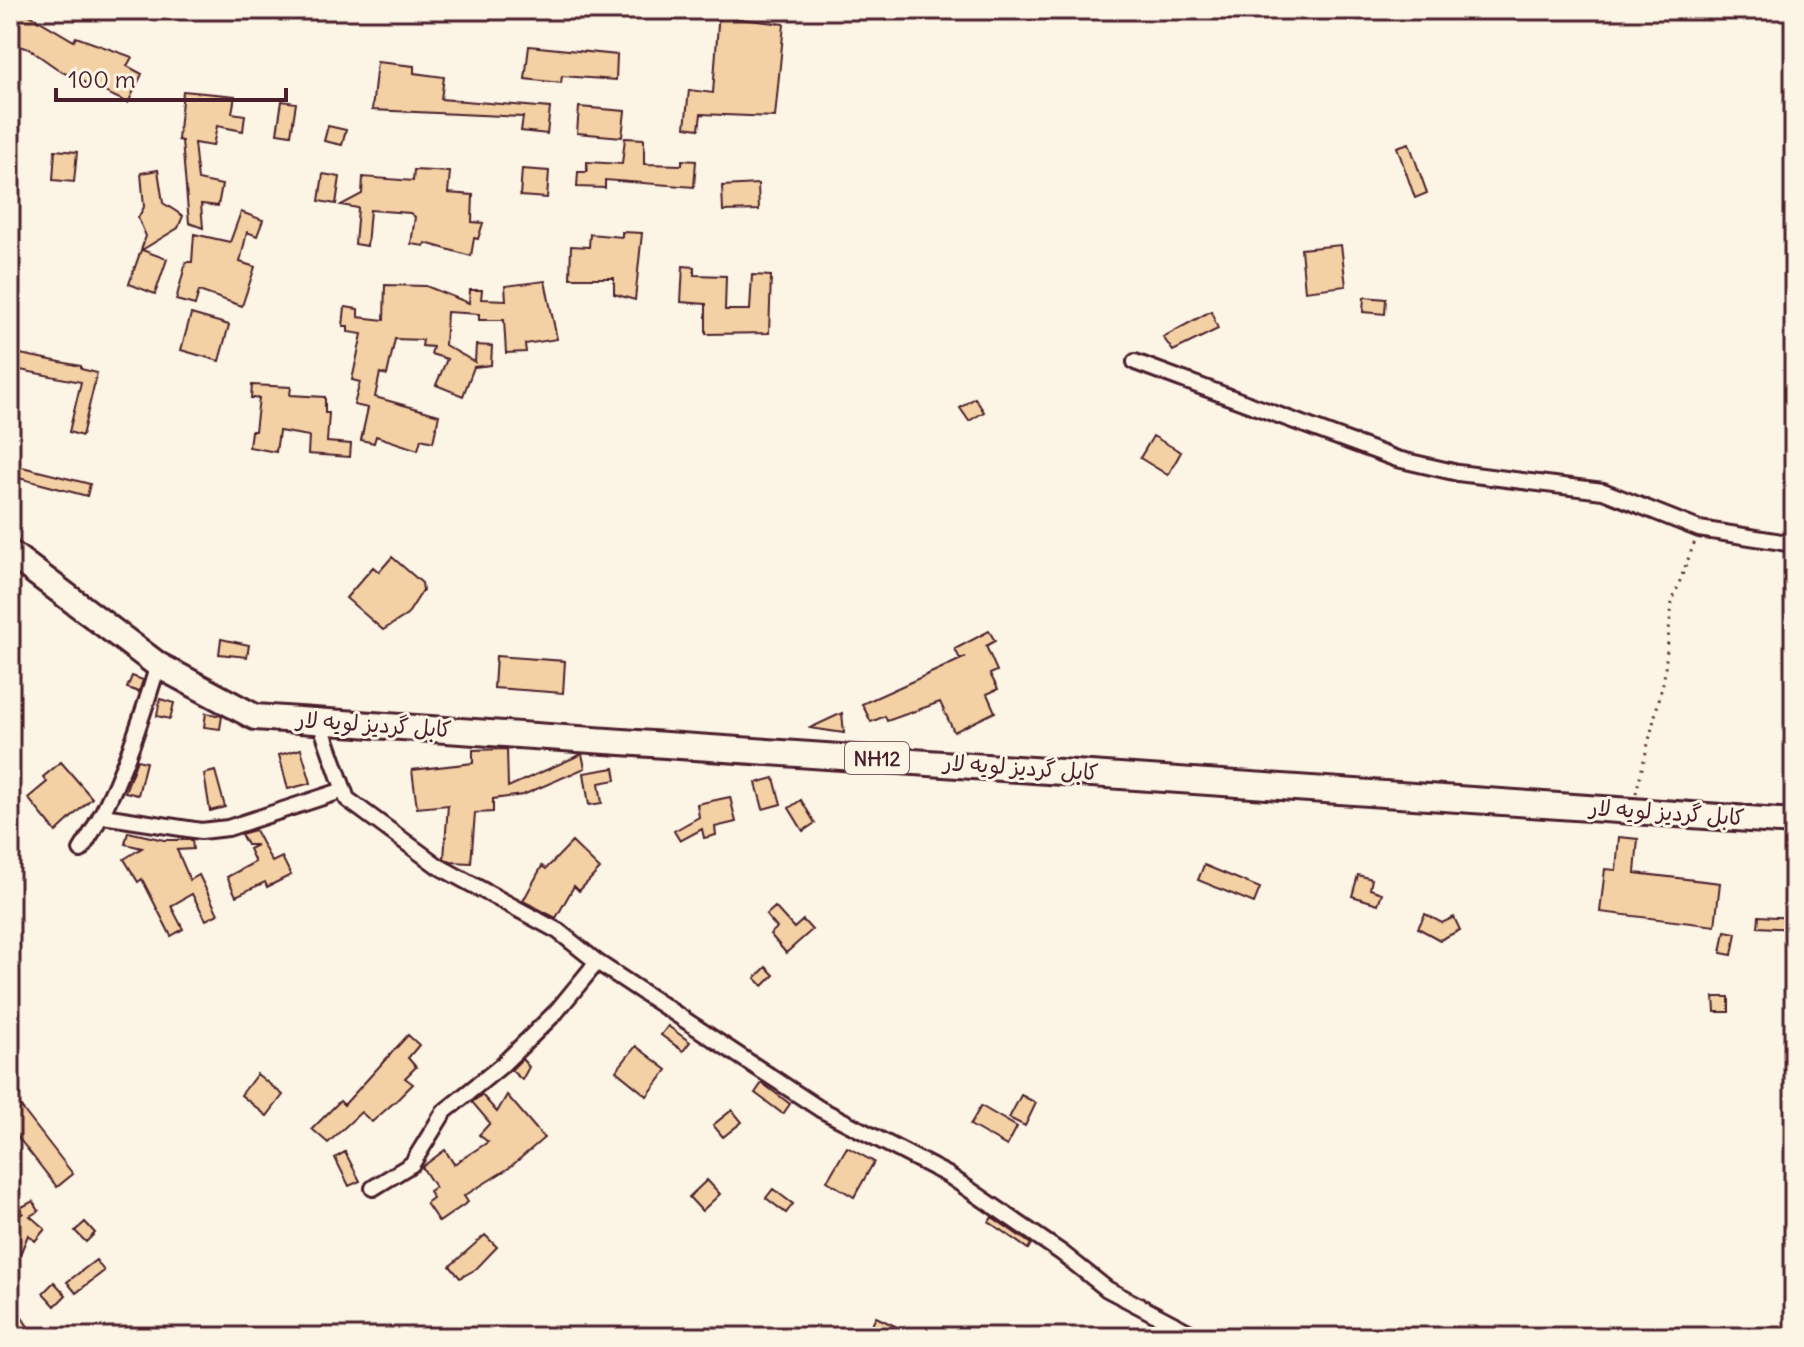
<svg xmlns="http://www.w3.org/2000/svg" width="1804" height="1347" viewBox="0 0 1804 1347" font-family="Delius,'Playpen Sans Arabic',sans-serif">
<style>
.building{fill:#f3d1a4;stroke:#4a1f2b;stroke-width:2}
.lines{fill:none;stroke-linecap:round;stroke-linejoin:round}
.minor-casing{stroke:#4a1f2b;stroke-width:20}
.trunk-casing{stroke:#4a1f2b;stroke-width:30}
.path{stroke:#4a1f2b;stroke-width:3;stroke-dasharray:2 6;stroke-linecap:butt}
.minor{stroke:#fcf5e5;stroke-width:14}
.trunk{stroke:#fcf5e5;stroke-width:24}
.labels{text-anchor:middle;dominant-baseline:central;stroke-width:6;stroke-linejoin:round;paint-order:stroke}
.shield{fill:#fcf5e5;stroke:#7f5f63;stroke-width:2}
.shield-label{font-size:20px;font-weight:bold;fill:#4a1f2b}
.street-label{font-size:22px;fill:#4a1f2b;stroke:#fcf5e5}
</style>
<rect width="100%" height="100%" fill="#fcf5e5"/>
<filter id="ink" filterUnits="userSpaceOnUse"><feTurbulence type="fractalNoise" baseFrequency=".0125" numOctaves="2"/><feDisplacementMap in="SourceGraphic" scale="16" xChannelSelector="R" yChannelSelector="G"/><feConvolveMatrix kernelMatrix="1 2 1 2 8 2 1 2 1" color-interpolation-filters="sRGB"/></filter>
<g filter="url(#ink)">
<path class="building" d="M10 10H21L74 41 76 37 132 57 127 66 142 74 128 103 62 72 29 49 10 43Z
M719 10H732V18L784 24 775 117 701 114 699 129 685 127 689 90 713 93Z
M529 46 617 55 616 80 562 76 561 83 525 79Z
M377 62 414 66V73L444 77 441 99 550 108 547 134 521 131 523 117 372 110Z
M183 91 235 96 232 113 245 115 243 131 217 126 213 146 194 143 198 180 222 185 218 206 201 204 203 228 189 223 182 141 178 140Z
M282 101 296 103 291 135 277 133Z
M579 107 625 111 622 137 577 133Z
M328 126 346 130 342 145 324 141Z
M625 138 644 139V164L682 165V160L696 161 694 187 605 180V188L577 187 578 172H587V162L622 164Z
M1409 143 1427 193 1415 198 1397 147Z
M55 150 77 152 74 182 53 180Z
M522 169 549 171 547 198 520 196Z
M158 170 163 203 183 216 178 228 142 250 167 259 155 294 129 284 146 236 138 218 144 207 141 173Z
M414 170 450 172 448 193 473 195 472 222 483 223 478 239 474 238 471 256 425 243 424 246 411 244 415 217 410 213 370 210 367 246 355 244 358 208 341 205 362 194 363 177 413 181Z
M323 174 340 177 336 204 319 201Z
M758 184 759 210 723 211 722 186Z
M241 212 263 220 257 236 247 232 240 262 255 267 242 306 199 291 195 305 176 300 186 262H192L194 234 230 242Z
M622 232 642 233 635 300 614 294V278H570L571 246 589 247 590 234 622 237Z
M1341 245 1346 286 1305 291 1301 249Z
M683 266 694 267V275L726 276 725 310H750L752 275 771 276 769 333 706 334V304L681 302Z
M545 281 557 339 525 344 526 352 506 353 504 320H479V314L447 312 445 345 475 362 476 345 492 346 491 365 474 367 463 396 436 385 447 359 431 354 433 347 422 346 423 340 395 339 387 375 380 373 375 397 439 415 433 442 421 439 418 450 376 436 374 443 361 440 368 408 354 405 360 382 352 380 362 334 348 332V326H343L345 307 358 309V317L384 320 385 285 426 286 469 303 470 290H482L481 299 506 300 505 286Z
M1364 297 1386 299 1385 314 1363 312Z
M1211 311 1218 329 1173 351 1163 337Z
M191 314 229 325 219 361 181 350Z
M10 352 81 366V369L97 373 82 436 69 432 81 382 10 368Z
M252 385 291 387 290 395 325 397V413H329L327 442 351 444 350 457 308 454 309 436 279 431 276 452 249 447 251 431H255L259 398H251Z
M975 398 984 412 969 421 960 408Z
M1153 436 1181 452 1168 475 1140 458Z
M18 466 90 484 87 496 15 477Z
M392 557 422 583 423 590 407 615 383 630 346 598 373 567 379 572Z
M989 631 995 641 986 646 997 671 990 674 998 689 987 694 995 712 954 732 940 702 887 721 885 716 871 722 862 704 966 657 960 659 955 649Z
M221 639 249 645 247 657 219 654Z
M496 656 565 661 563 693 494 688Z
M132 676 143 680 139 692 127 688Z
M160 699 174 703 170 719 157 716Z
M206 713 222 716 220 729 204 727Z
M842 713 844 733 810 728Z
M301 749 311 783 288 789 279 755Z
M507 749 508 787 582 754 585 768 523 795 493 799V812L475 813 471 863 451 862 444 858 448 805 417 808 412 770 473 763V750Z
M137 760 146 762 138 795 125 792Z
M61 762 92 798 56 832 28 798 47 782 43 777Z
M614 768 616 780 599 783 602 803 589 805 584 773Z
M215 771 225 807 210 811 204 774Z
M774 778 781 804 763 809 756 783Z
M730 797 736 822 715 827 716 835 704 838 702 829 680 841 674 831 699 817 697 804Z
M801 800 815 823 803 831 789 808Z
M255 830 272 862 282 857 291 875 267 887 265 882 236 896 227 877 255 862 249 849 257 845H247L241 834Z
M128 832 164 840H192L193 849 177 850 190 880 199 875 218 914 206 920 192 894 171 906 183 929 171 936 142 879 138 882 124 859 142 848 125 844Z
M1619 837 1638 839 1635 873 1720 883 1715 926 1600 912 1605 869 1616 870Z
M572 842 600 869 579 891 574 886 556 918 523 901 542 866 546 869Z
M1204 865 1260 888 1254 903 1198 880Z
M1358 875 1372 879 1370 889 1382 893 1378 904 1352 896Z
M775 907 794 928 803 920 812 930 786 953 770 934 777 928 766 915Z
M1425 914 1442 923 1454 917 1460 930 1440 940 1418 928Z
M1759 916 1794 918V929L1758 927Z
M1725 931 1736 933 1732 955 1721 953Z
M766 967 774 975 763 986 755 978Z
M1714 997H1729V1012H1715Z
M668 1026 690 1042 683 1051 661 1035Z
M408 1035 419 1045 408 1058 416 1067 405 1078 413 1084 398 1099 372 1122 361 1112 328 1143 312 1129 340 1101 344 1105Z
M636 1046 667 1070 647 1096 616 1071Z
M522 1059 529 1067 522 1080 511 1070Z
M257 1074 283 1095 267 1116 241 1095Z
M762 1083 790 1104 783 1114 755 1093Z
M10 1093 73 1174 57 1187 10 1127Z
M482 1095 497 1112 507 1095 544 1138 509 1168 464 1196 468 1202 439 1222 426 1203 433 1198 429 1191 435 1187 422 1167 445 1150 454 1164 488 1142 479 1135 490 1123 472 1102Z
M1021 1095 1036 1103 1025 1126 1009 1118Z
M981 1106 1017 1127 1007 1146 970 1125Z
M732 1110 742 1122 723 1137 713 1125Z
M847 1147 874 1162 854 1197 827 1181Z
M345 1152 360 1181 349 1186 335 1158Z
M707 1180 720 1194 702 1211 689 1197Z
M773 1189 793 1204 786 1213 766 1198Z
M33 1201 39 1211 30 1216 45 1229 35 1241 28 1235 10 1279V1220L23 1213 20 1208Z
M992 1217 1031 1244 1028 1249 989 1222Z
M85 1222 95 1233 86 1242 75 1231Z
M485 1235 497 1247 476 1269 460 1278 450 1266Z
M96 1260 104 1271 76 1293 67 1282Z
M54 1282 66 1295 55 1306 43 1293Z
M21 1316 29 1328 18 1336 10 1324Z
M876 1317 895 1326 888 1337H866Z"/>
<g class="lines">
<defs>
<path id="minor" d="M1135 362 1397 459 1458 473 1603 491 1699 529 1794 544
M319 720 347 799 438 866 558 931 597 962 820 1109 948 1175 1062 1253 1107 1289 1198 1337
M103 816 201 831 228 828 341 791
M81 850C118 793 138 730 158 665
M373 1188 412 1164 444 1112 501 1066 556 1012 597 962"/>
<path id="trunk" d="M10 553 158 665 255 717 1794 822"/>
</defs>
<use href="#minor" class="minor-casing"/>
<use href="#trunk" class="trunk-casing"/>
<path class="path" d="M1636 793 1664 679 1672 602 1695 541"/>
<use href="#minor" class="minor"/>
<use href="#trunk" class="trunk"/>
</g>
</g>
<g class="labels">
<rect class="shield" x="845" y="742" width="64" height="32" rx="6"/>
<g class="shield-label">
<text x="877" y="758">NH12</text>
</g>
<g class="street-label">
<text transform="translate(374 724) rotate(4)">کابل گردیز لویه لار</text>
<text transform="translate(1021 767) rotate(4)">کابل گردیز لویه لار</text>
<text transform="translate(1667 812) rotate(4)">کابل گردیز لویه لار</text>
</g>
</g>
<rect width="1804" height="1347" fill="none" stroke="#fcf5e5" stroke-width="40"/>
<rect x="20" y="20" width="1764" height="1307" fill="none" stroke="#4a1f2b" stroke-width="3" filter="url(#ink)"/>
<path d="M56 88v12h230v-12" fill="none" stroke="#4a1f2b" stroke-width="4"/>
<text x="68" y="88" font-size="24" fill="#4a1f2b" stroke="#fcf5e5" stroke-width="6" paint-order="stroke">100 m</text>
</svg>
